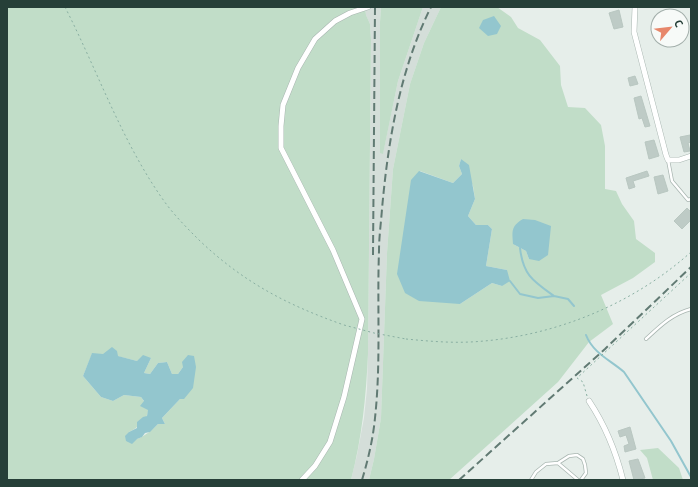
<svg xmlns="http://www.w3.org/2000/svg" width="698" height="487" viewBox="0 0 698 487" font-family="'PT Sans',sans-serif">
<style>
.built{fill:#d4ded9}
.green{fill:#c1ddc8;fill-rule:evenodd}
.water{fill:#93c6ce}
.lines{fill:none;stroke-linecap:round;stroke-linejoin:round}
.stream{stroke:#93c6ce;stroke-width:2}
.building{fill:#becbc6;stroke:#b9c7c1}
.lane-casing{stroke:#a9b6b1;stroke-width:4}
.street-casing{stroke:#a9b6b1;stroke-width:6}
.path{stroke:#89afa2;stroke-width:1;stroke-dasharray:2 3;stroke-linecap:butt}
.lane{stroke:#fff;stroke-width:2.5}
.street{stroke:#fff;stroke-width:5}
.rail{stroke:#617a73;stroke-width:2;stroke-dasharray:8 4;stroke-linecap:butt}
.path-bridge{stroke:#89afa2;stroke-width:1;stroke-dasharray:2 3;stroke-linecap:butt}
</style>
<rect width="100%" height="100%" fill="#e6eeea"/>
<path class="built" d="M365 7H381L380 22V153H383L398 81 423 7H441L424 43 410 84 393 169 387 253 381 418 374 459 369 480H351L357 455 364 418 367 389 368 354 371 40 370 24 366 15Z"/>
<path class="green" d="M7 7H365L366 15 370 24 371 40 368 354C366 397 362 438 351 480H7ZM92 354 117 356 137 361 151 358 144 373 150 374 158 363 167 362 172 374H178L183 367 180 399 162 418 165 424H158C152 430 145 436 137 439L129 432C137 428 149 419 148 409 147 405 143 400 141 397L124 395 113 401 101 397 83 376Z
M381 7H423L398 81 383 154 380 153V22Z
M441 7H497L511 17 518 28 540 40 560 66 561 85 568 107 585 108 601 125 605 146V189L616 191 622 204 634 221 636 239 655 253V262L633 278 601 295 613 324 589 342 558 382 449 480H369L374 459 381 418 387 253 393 169 410 84 424 43ZM461 159 473 186 475 199 468 216 476 225H488L492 229 486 266 507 270 502 286 492 283 460 304 420 171 453 183 462 174 459 166ZM513 244 547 255 529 259 526 251Z
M658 448 679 468 683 480H653L647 458 640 450Z"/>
<path class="water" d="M494 16 501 26 497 34 488 36 479 28 483 20Z
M461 159 469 165 475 199 468 216 476 225H488L492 229 486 266 507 270 510 281 502 286 492 283 460 304 419 301 405 293 397 274 411 180 419 171 453 183 462 174 459 166Z
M523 219 535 220 551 226 548 255 539 261 529 259 526 251 513 244C512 231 511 226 523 219Z
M112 347 117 351 118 356 137 361 143 355 151 358 144 373 150 374 158 363 167 362 172 374H178L183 367 182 362 188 355 194 356 196 367 193 388 184 399H180L162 418 165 424H158L150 432 145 433 142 437 137 439 132 444 126 441 125 436 129 432 137 428V422L143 417 147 416 148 410 140 406 144 401 141 397 124 395 113 401 101 397 83 376 92 353 103 354Z"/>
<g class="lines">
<path class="stream" d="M520 248C523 275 533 281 554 296
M510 281 520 294 538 298 554 296 568 299 574 306
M586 335C593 353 610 360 624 372L671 441 691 477"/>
</g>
<path class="building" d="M619 10 623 27 614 29 609 13Z
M635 76 638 84 630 86 628 78Z
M641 96 650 126 645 127 642 118 639 119 634 98Z
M690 135 691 142 688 143 690 151 684 152 680 137Z
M654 140 659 156 649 159 645 142Z
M647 171 649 176 633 181 635 187 629 189 626 178Z
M663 175 668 191 658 194 654 177Z
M687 208 691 212V220L682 229 674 221Z
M630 427 636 449 625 452 624 446 629 444 626 435 620 437 618 431Z
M638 459 645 478 634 480 629 461Z"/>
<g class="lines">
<defs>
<path id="lane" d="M668 160 672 181 688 200 691 199
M646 339C660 326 672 314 691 309
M558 463 578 480
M531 480 536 472 546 464 558 463 569 456 577 455 583 459 585 465 586 473 581 480"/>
<path id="street" d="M635 7 634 32 666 155 668 160H679L691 156
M589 401C605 425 616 452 623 480
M302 480 315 466 330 442 344 397 362 319 333 250 281 148V126L283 105 298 68 315 39 335 21 350 13 368 7"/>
</defs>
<use href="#lane" class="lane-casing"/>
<use href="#street" class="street-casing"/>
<path class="path" d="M65 7C98 72 122 142 164 201 174 215 187 228 199 240 243 282 287 305 344 325
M406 339C427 341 448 343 470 342 550 338 631 306 691 252
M587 396 583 382 577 378 691 273"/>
<use href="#lane" class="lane"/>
<use href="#street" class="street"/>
<path class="rail" d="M373 255 375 7
M362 480C368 460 373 439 375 418 381 363 377 306 379 251 379 237 381 223 382 209 388 141 400 69 431 7
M459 480 605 349 691 267"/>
<path class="path-bridge" d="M344 325 374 333 406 339"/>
</g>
<rect width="698" height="487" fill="none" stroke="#263f38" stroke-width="16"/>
<g transform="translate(670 28) rotate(62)"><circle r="19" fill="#f7faf8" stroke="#a3afab"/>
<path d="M0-3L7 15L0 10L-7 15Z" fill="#e7876b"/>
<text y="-6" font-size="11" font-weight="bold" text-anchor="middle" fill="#263f38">С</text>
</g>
</svg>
